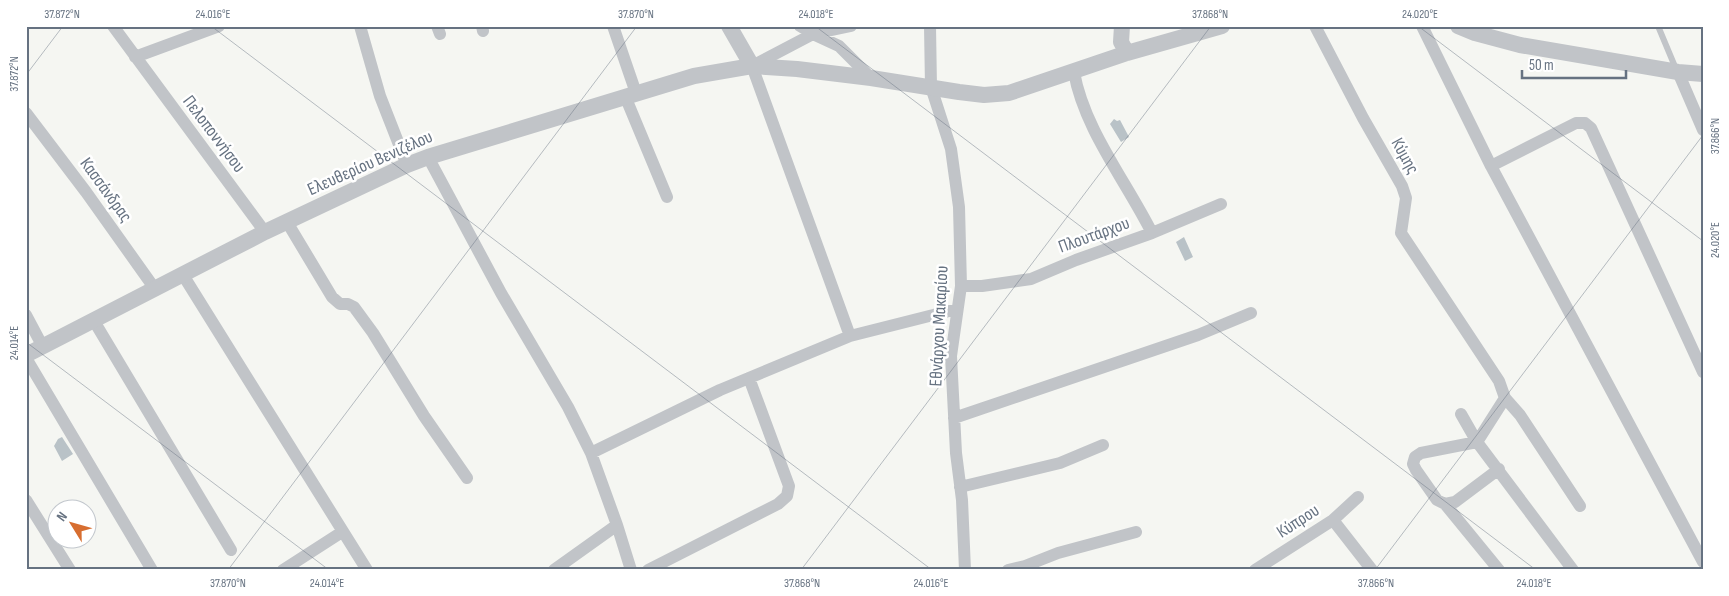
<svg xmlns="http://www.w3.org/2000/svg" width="1729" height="596" viewBox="0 0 1729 596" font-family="'Sofia Sans Condensed',sans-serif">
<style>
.water{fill:#b9c2c7}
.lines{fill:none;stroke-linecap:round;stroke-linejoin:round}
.service{stroke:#c1c4c8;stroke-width:6}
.minor{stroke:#c1c4c8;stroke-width:12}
.tertiary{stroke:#c1c4c8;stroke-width:16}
.ticks{fill:none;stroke:#667281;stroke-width:1;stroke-opacity:0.45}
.labels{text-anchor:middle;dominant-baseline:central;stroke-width:5;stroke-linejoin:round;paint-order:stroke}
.street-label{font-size:18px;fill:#667281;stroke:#fff}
.neatline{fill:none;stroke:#667281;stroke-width:2}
.ticks-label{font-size:12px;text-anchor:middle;fill:#667281}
</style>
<rect width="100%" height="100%" fill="#f5f6f2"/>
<path class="water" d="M1114 119 1117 121 1120 120 1129 137 1121 142 1110 124Z
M1184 237 1193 257 1185 261 1176 242Z
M62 437 73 454 62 461 54 446 58 439Z"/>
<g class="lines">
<path class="service" d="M1658 26 1676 69"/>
<path class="minor" d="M113 26 265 232
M360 26 380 96 407 165
M437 26 440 34
M482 26 483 31
M613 26 636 93
M800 26 813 34 851 26
M930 26 931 87 951 149 959 207 961 286 951 356 956 453 962 500 965 570
M1315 26 1363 118 1402 186 1406 198 1401 233 1499 381 1505 398 1477 442 1421 453 1415 457 1413 464 1416 470 1437 500 1445 504 1499 570
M1422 26 1491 166 1703 562
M135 57 219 26
M1678 72 1703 130
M871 78 839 46 813 34 752 66 850 336 957 309
M625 96 667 197
M26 113 86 192 155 289
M428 157 501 293 568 407 591 453 617 525 631 570
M1491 166 1576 123H1585L1591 128 1703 372
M287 222 332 297 340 304H348L354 307 373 333 424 416 467 478
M1152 233 1221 204
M183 275 367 570
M961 286H982L1031 279 1076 260 1152 233C1126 181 1084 129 1074 72
M26 315 43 347
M94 321 231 550
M26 358 152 570
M1505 398 1520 415 1580 506
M1461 414 1477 442 1573 570
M954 418 1198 335 1251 313
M591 453 720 390 850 336
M960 487 1060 463 1103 445
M26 500 70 570
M1445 504 1455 502 1499 469
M1333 520 1372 570
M283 570 342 532
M554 570 617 525
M648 570 778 504 787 496 789 486 749 378
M1008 570 1025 566 1058 553 1136 532
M1255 570 1333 520 1358 497"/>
<path class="tertiary" d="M729 26 752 66
M1122 26 1121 42 1127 53
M1458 26 1475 33 1520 45 1678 72 1703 74
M26 355 265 232 407 165 428 157 694 76 752 66 797 69 871 78 959 92 984 95 1009 93 1127 53 1222 26"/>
</g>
<path class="ticks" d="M211 26 932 570M815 26 1536 570M1418 26 1703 241M26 75 63 26M26 342 329 570M228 570 637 26M801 570 1211 26M1375 570 1703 135"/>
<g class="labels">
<g class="street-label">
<text transform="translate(214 134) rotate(53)">Πελοποννήσου</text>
<text transform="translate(1405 156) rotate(61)">Κύμης</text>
<text transform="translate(370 163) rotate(-24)">Ελευθερίου Βενιζέλου</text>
<text transform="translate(106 190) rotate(54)">Κασσάνδρας</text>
<text transform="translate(1094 235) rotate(-20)">Πλουτάρχου</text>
<text transform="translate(939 326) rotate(-87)">Εθνάρχου Μακαρίου</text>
<text transform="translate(1298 521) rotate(-33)">Κύπρου</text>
</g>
</g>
<rect width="1729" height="596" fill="none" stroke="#ffffff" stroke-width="55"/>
<g transform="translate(72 524) rotate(307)"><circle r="24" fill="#ffffff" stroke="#c2c7cd"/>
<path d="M0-4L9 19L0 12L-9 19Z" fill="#d76e30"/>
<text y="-8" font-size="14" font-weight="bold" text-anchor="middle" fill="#667281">N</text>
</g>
<path d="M1522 70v8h104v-8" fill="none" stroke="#667281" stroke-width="2.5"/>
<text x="1529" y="70" font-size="15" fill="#667281" stroke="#ffffff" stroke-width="4" paint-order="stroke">50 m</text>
<rect x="28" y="28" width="1674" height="540" class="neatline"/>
<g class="ticks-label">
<text x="62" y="18">37.872°N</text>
<text x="213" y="18">24.016°E</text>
<text x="636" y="18">37.870°N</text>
<text x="816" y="18">24.018°E</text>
<text x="1210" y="18">37.868°N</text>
<text x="1420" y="18">24.020°E</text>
<text transform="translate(14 74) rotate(-90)" y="4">37.872°N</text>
<text transform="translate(1715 136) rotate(-90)" y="4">37.866°N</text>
<text transform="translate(1715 240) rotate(-90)" y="4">24.020°E</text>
<text transform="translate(14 343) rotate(-90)" y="4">24.014°E</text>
<text x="228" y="587">37.870°N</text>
<text x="327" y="587">24.014°E</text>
<text x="802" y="587">37.868°N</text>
<text x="931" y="587">24.016°E</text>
<text x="1376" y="587">37.866°N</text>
<text x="1534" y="587">24.018°E</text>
</g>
</svg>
